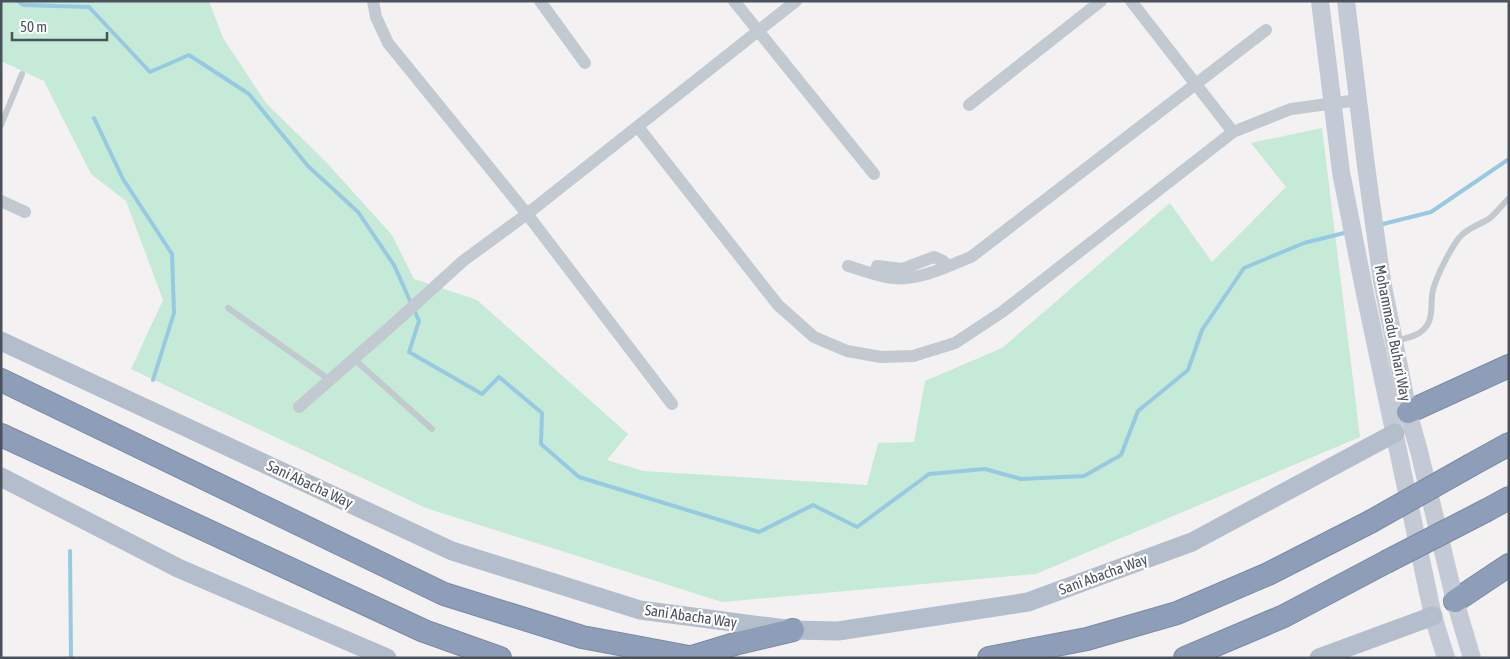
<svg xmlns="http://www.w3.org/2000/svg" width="1510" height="659" viewBox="0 0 1510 659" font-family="'Asap Condensed',sans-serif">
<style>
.green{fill:#c5ead8}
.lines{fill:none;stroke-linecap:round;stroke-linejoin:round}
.stream{stroke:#97cae2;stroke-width:4}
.highway-casing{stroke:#7a89a5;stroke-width:24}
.lane{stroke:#c3c9d0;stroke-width:6}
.street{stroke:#c3c9d0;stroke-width:12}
.secondary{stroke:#c4cad5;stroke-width:18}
.primary{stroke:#b4bdcc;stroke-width:19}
.highway{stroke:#8e9eb9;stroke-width:22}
.highway-bridge-casing{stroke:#7a89a5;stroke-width:24;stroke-linecap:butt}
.highway-bridge{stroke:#8e9eb9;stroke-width:22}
.labels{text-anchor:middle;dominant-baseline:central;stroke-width:4.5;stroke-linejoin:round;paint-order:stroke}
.street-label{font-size:15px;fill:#4b525c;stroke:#fff}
</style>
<rect width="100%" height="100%" fill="#f3f1f1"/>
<path class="green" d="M1 1H209L223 38 266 103 326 162 392 235 414 279 477 300 628 434 607 460 643 471 867 485 878 443 914 442 925 381 1002 348 1170 203 1212 262 1286 187 1251 143 1322 128 1360 437 1036 574 722 602 426 508 131 369 163 300 126 201 91 174 44 81 1 61Z"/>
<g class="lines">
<path class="stream" d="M18 1 23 5 89 7 150 72 189 55 249 94 308 166 358 212 394 265 419 321 409 352 482 394 499 377 542 413 541 444 579 477 759 532 813 505 857 527 929 474 985 469 1021 479 1084 476 1121 455 1138 411 1188 370 1202 330 1244 268 1304 243 1348 232
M94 118 123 179 172 254 174 313 153 380
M1379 225 1431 212 1509 159
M70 551 71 658"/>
<defs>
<path id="highway" d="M1 380 444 594 582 637 694 658
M1408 412 1509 366
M1 435 424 631 500 658
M1471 465 1509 444
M1487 510 1509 498
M1455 601 1509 565
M692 657 738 643 793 630
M989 658 1087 639 1177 613 1268 574 1370 522
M1185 658 1284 616 1386 562"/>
</defs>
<use href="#highway" class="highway-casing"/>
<path class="lane" d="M1 125 22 74
M228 308 330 380
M1395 341C1412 337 1429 334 1431 313 1432 306 1431 298 1433 290 1437 275 1449 252 1458 239 1466 228 1480 225 1490 218 1497 212 1503 204 1509 198
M354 359 432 429"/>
<path class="street" d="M373 1 376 17 388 43 527 214 672 404
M540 1 585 63
M734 1 874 174
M1131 1 1233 132
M969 105 1101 1
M638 127 778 305 814 337 847 351 881 357 913 356 955 343 1002 312 1233 132 1291 109 1358 100
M1 201 25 212
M848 266C863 270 878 277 893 278 920 281 947 266 971 257L1266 30
M877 266 902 269 934 257 943 261 948 266
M299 407 398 320 463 261 527 214 796 1"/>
<path class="secondary" d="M1320 1 1341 172 1364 289 1433 616 1446 658
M1346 1 1366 166 1382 281 1394 341 1408 412 1419 451 1455 601 1472 658"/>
<path class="primary" d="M1 341 452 551 640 610 793 630 838 631 1028 602 1192 542 1395 433
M1 477 178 568 387 658
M1319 658 1433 616"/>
<use href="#highway" class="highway"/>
<defs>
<path id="highway-bridge" d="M1370 522 1471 465
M1386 562 1487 510"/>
</defs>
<use href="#highway-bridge" class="highway-bridge-casing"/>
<use href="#highway-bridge" class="highway-bridge"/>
</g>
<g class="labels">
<g class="street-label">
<text transform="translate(1393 333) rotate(79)">Mohammadu Buhari Way</text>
<text transform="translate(310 484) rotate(25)">Sani Abacha Way</text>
<text transform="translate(1103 574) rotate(-20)">Sani Abacha Way</text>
<text transform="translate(691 616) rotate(8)">Sani Abacha Way</text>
</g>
</g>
<rect width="1510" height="659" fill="none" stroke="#4b525c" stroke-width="5"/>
<path d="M12 32v8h95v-8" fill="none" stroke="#4b525c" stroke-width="2.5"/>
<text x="20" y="32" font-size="15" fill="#4b525c" stroke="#ffffff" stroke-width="4" paint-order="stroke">50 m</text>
</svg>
